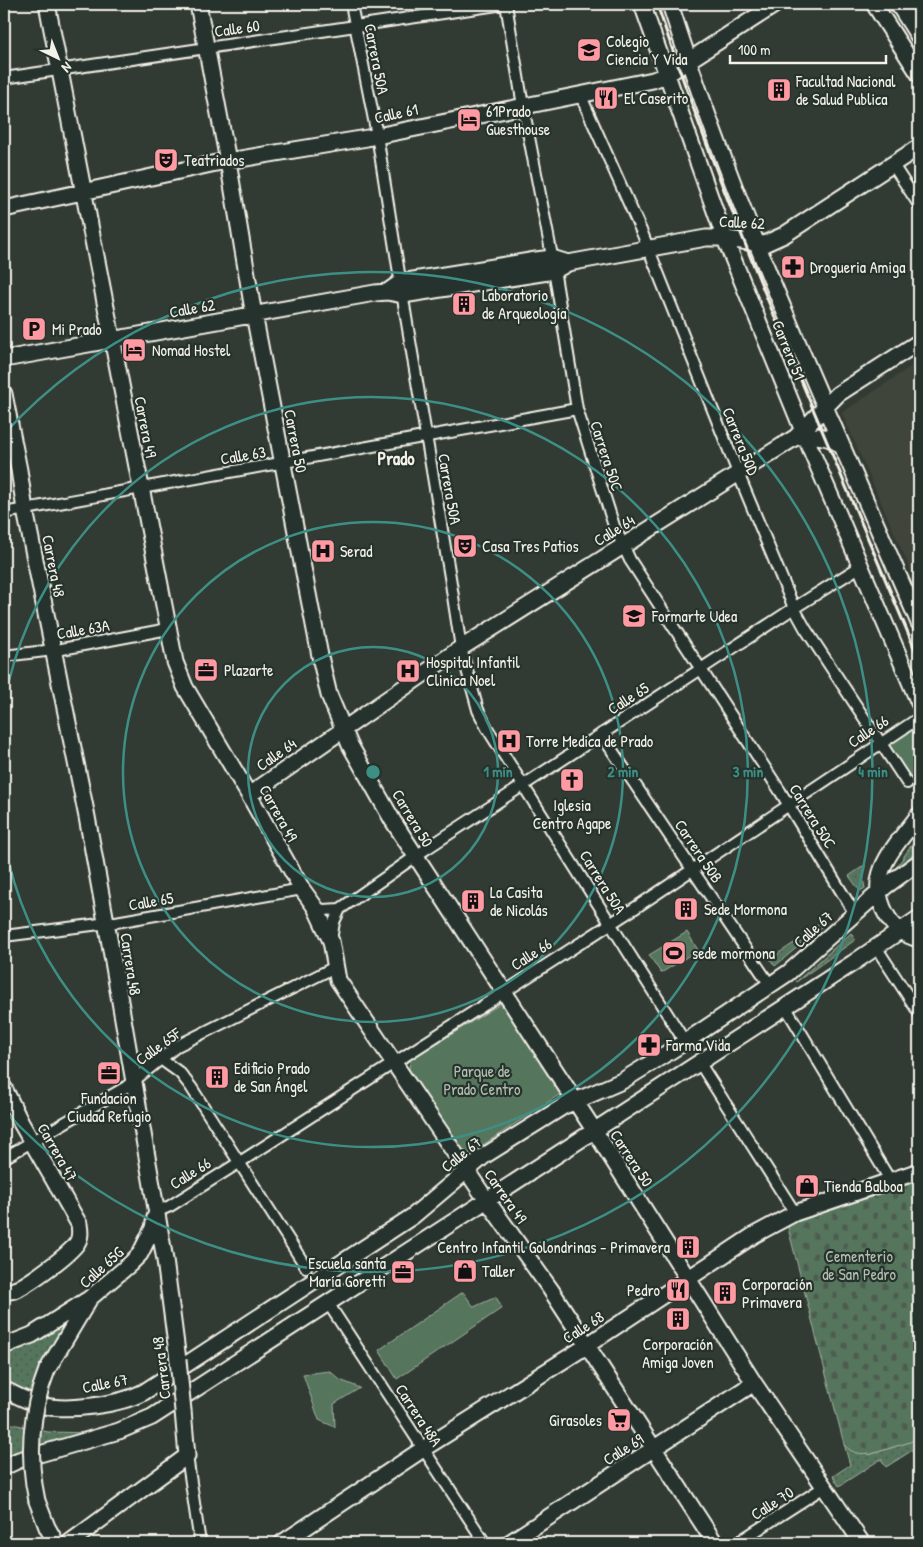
<svg xmlns="http://www.w3.org/2000/svg" width="923" height="1547" viewBox="0 0 923 1547" font-family="'Patrick Hand',sans-serif">
<style>
.built{fill:#41453a}
.grass{fill:url(#grass-dots);stroke:#a4b2a2}
.cemetery{fill:url(#cemetery-stones);stroke:#a4b2a2}
.park{fill:#55745d;stroke:#a4b2a2}
.lines{fill:none;stroke-linecap:round;stroke-linejoin:round}
.street-casing{stroke:#f4f1e8;stroke-width:14}
.secondary-casing{stroke:#f4f1e8;stroke-width:19}
.street{stroke:#26332d;stroke-width:10}
.secondary{stroke:#26332d;stroke-width:15}
.rail{stroke:#f4f1e8;stroke-width:3}
.secondary-bridge-casing{stroke:#f4f1e8;stroke-width:19;stroke-linecap:butt}
.secondary-bridge{stroke:#26332d;stroke-width:15}
.ring{fill:none;stroke:#3d8f86;stroke-width:2.5}
.labels{text-anchor:middle;dominant-baseline:central;stroke-width:4.5;stroke-linejoin:round;paint-order:stroke}
.street-label{font-size:16px;fill:#f4f1e8;stroke:#26332d}
.poi-label{font-size:16px;fill:#f4f1e8;stroke:#26332d;text-anchor:start}
.park-label{font-size:16px;fill:#b4bfb0;stroke:#26332d}
.neighbourhood-label{font-size:18px;font-weight:bold;fill:#f4f1e8;stroke:#26332d}
.centre{fill:#3d8f86;stroke:#26332d;stroke-width:2.5}
.ring-label{font-size:15px;text-anchor:middle;font-weight:bold;fill:#3d8f86;stroke:#26332d;stroke-width:4.5;stroke-linejoin:round;paint-order:stroke}
</style>
<defs>
<pattern id="grass-dots" width="8" height="8" patternUnits="userSpaceOnUse" patternTransform="scale(1.25)"><rect width="8" height="8" fill="#55745d"/><path d="M2 2h.1M6 6h.1" fill="none" stroke="#4e5c50" stroke-width="1.8" stroke-linecap="round"/></pattern>
<pattern id="cemetery-stones" width="16" height="16" patternUnits="userSpaceOnUse" patternTransform="scale(1.25)"><rect width="16" height="16" fill="#55745d"/><path d="M2 7V4a2 2 0 0 1 4 0v3zM10 15v-3a2 2 0 0 1 4 0v3z" fill="#4e5c50"/></pattern>
</defs>
<rect width="100%" height="100%" fill="#323b33"/>
<filter id="ink" filterUnits="userSpaceOnUse"><feTurbulence type="fractalNoise" baseFrequency=".02" numOctaves="2"/><feDisplacementMap in="SourceGraphic" scale="10" xChannelSelector="R" yChannelSelector="G"/><feConvolveMatrix kernelMatrix="1 2 1 2 8 2 1 2 1" color-interpolation-filters="sRGB"/></filter>
<g filter="url(#ink)">
<path class="built" d="M919 361V589L842 413Z"/>
<path class="grass" d="M919 834V854L892 874Z
M865 865 863 878 865 888 860 891 849 876Z
M824 920 826 923 775 966 770 959 806 935 805 932Z
M851 933 855 940 796 982Z
M68 1321 52 1345 28 1393 4 1380V1353L33 1342Z
M4 1422 48 1432 97 1433 14 1452 4 1457Z
M919 1439V1446L886 1467 881 1459 839 1486 833 1476 850 1465 844 1444C850 1452 858 1455 868 1453L869 1455Z"/>
<path class="cemetery" d="M919 1181V1439L868 1455V1453C858 1455 850 1452 844 1444L788 1228 790 1224Z"/>
<path class="park" d="M917 727 919 731V790L887 746Z
M687 932 698 950 661 973 649 955Z
M502 1003 562 1093 466 1156 408 1077 410 1060Z
M463 1292 474 1307 496 1297 502 1308 397 1379 379 1350Z
M330 1371 340 1380 360 1388 334 1404 335 1427 319 1420 303 1374Z"/>
<g class="lines">
<defs>
<path id="street" d="M351 4 377 135 406 317 450 577 461 648 478 710 487 728 685 1042
M506 4 523 106 551 251 577 409 614 526 630 560 780 791 855 914
M4 78 504 4
M580 94 643 235 738 473 794 608 805 628 907 783
M893 165 919 205
M4 513 577 409
M4 656 62 649 168 629
M601 734 770 985
M315 907 323 910 340 909 426 849 794 608 861 566
M4 936 116 922 302 889
M331 940 334 922 340 909
M876 947 919 1013
M785 1006 890 1180
M162 1060 180 1073 191 1087 306 1267
M699 1062 795 1213
M4 1158 126 1087 177 1046 335 967
M156 1212 170 1206 240 1162 635 908 919 718
M328 1303 485 1543
M187 1456 200 1543
M737 1543 824 1487"/>
<path id="secondary" d="M47 4 175 662 185 687 249 795 302 889 315 907 331 941 338 980 481 1192 551 1290 715 1543
M198 4 228 161 252 304 321 661 329 695 350 745 393 821 594 1130 754 1383 862 1543
M642 4 725 239 805 436 919 703
M670 4C737 216 831 419 919 623
M874 4 919 74
M898 4 919 37
M4 209 216 163 367 138 653 80 666 75 688 61 776 4
M387 292 401 282 536 260 552 258 568 263
M4 359 375 293 387 292 403 295 554 271 568 263 706 238H719L764 244 784 235 919 147
M4 394 19 470 25 510 87 817 110 944 165 1260 178 1360
M798 437C815 435 830 435 843 447
M249 795 461 648 796 437 838 394 919 342
M919 815C896 846 864 874 886 914 893 927 905 936 919 939
M4 1088 21 1123 79 1224C80 1231 81 1237 77 1243 69 1255 32 1281 19 1288 14 1291 9 1291 4 1292
M4 1346 32 1335 87 1300
M47 1370 90 1298 130 1264 140 1254 153 1228 155 1217
M4 1389C15 1395 27 1401 40 1405 67 1412 119 1405 144 1392L413 1216 484 1156 564 1106 622 1081 685 1042 788 973 886 886 919 862
M4 1467 19 1460 119 1431 152 1417 853 963 919 918
M37 1501 47 1527 56 1543
M69 1543 187 1456 183 1411
M282 1543 423 1449 577 1352 754 1235 795 1213 919 1171
M509 1543 754 1383"/>
</defs>
<use href="#street" class="street-casing"/>
<use href="#secondary" class="secondary-casing"/>
<use href="#street" class="street"/>
<use href="#secondary" class="secondary"/>
<path class="rail" d="M657 4C731 227 828 442 919 659"/>
<defs>
<path id="secondary-bridge" d="M178 1360 183 1411
M37 1501C27 1455 30 1413 47 1370"/>
</defs>
<use href="#secondary-bridge" class="secondary-bridge-casing"/>
<use href="#secondary-bridge" class="secondary-bridge"/>
</g>
</g>
<g class="ring">
<circle cx="373" cy="772" r="125"/>
<circle cx="373" cy="772" r="250"/>
<path d="M4 704A375 375 0 1 1 4 840"/>
<path d="M4 434A500 500 0 1 1 4 1110"/>
</g>
<defs>
<symbol id="school-square" viewBox="-11 -11 22 22"><rect x="-9" y="-9" width="18" height="18" rx="4" fill="#ff9aa2" stroke="#26332d"/><path d="M0-5L7-2L0 1L-7-2ZM-4 1L0 2.5L4 1V4Q0 6-4 4Z" fill="#111"/></symbol>
<symbol id="building-square" viewBox="-11 -11 22 22"><rect x="-9" y="-9" width="18" height="18" rx="4" fill="#ff9aa2" stroke="#26332d"/><path d="M-4-6H4V6H1V3H-1V6H-4ZM-2.5-4.3h1.7v1.8h-1.7ZM.8-4.3h1.7v1.8H.8ZM-2.5-1h1.7V.8h-1.7ZM.8-1h1.7V.8H.8Z" fill="#111"/></symbol>
<symbol id="restaurant-square" viewBox="-11 -11 22 22"><rect x="-9" y="-9" width="18" height="18" rx="4" fill="#ff9aa2" stroke="#26332d"/><path d="M-5-6h1v4h1v-4h1v4h1v-4h1v5L-1.5 .5V6h-2V.5L-5-1ZM5-6V6H3V1.5H1.5Q1.5-4 5-6Z" fill="#111"/></symbol>
<symbol id="hotel-square" viewBox="-11 -11 22 22"><rect x="-9" y="-9" width="18" height="18" rx="4" fill="#ff9aa2" stroke="#26332d"/><path d="M-6-4.5h1.5V1H6V5H4.5V3h-9V5H-6ZM-4 0a1.8 1.8 0 1 1 3.6 0ZM.5 0V-2.5h3Q6-2.5 6 0Z" fill="#111"/></symbol>
<symbol id="theatre-square" viewBox="-11 -11 22 22"><rect x="-9" y="-9" width="18" height="18" rx="4" fill="#ff9aa2" stroke="#26332d"/><path d="M-5-5.5Q0-4 5-5.5V0Q5 5 0 6Q-5 5-5 0ZM-3.3-2.5H-1v1.5H-3.3ZM1-2.5H3.3v1.5H1ZM-2.8 1Q0 5.5 2.8 1Z" fill="#111"/></symbol>
<symbol id="pharmacy-square" viewBox="-11 -11 22 22"><rect x="-9" y="-9" width="18" height="18" rx="4" fill="#ff9aa2" stroke="#26332d"/><path d="M-2-6h4v4h4v4h-4v4h-4v-4h-4v-4h4Z" fill="#111"/></symbol>
<symbol id="parking-square" viewBox="-11 -11 22 22"><rect x="-9" y="-9" width="18" height="18" rx="4" fill="#ff9aa2" stroke="#26332d"/><path d="M-3.5-5.5H1a3.5 3.5 0 0 1 0 7H-1V5.5H-3.5ZM-1-3.4V-.6H.8a1.4 1.4 0 0 0 0-2.8Z" fill="#111"/></symbol>
<symbol id="hospital-square" viewBox="-11 -11 22 22"><rect x="-9" y="-9" width="18" height="18" rx="4" fill="#ff9aa2" stroke="#26332d"/><path d="M-5-5h3v3.5h4V-5h3V5h-3V1.5h-4V5h-3Z" fill="#111"/></symbol>
<symbol id="office-square" viewBox="-11 -11 22 22"><rect x="-9" y="-9" width="18" height="18" rx="4" fill="#ff9aa2" stroke="#26332d"/><path d="M-6-3h4V-5.5h4V-3h4V5H-6ZM-1-4.5V-3h2v-1.5ZM-6 0V1H6V0Z" fill="#111"/></symbol>
<symbol id="church-square" viewBox="-11 -11 22 22"><rect x="-9" y="-9" width="18" height="18" rx="4" fill="#ff9aa2" stroke="#26332d"/><path d="M-1.2-6h2.4v3.5h3.3v2.4h-3.3V6h-2.4V-.1h-3.3v-2.4h3.3Z" fill="#111"/></symbol>
<symbol id="stadium-square" viewBox="-11 -11 22 22"><rect x="-9" y="-9" width="18" height="18" rx="4" fill="#ff9aa2" stroke="#26332d"/><path d="M0-5a6.5 5 0 1 0 0 10a6.5 5 0 1 0 0-10ZM-3.5-1.8h7v3.6h-7Z" fill="#111"/></symbol>
<symbol id="shop-square" viewBox="-11 -11 22 22"><rect x="-9" y="-9" width="18" height="18" rx="4" fill="#ff9aa2" stroke="#26332d"/><path d="M-5-2.5h2.3a2.7 3.5 0 0 1 5.4 0H5L5.5 6h-11ZM-1.5-2.5h3a1.5 2.3 0 0 0-3 0Z" fill="#111"/></symbol>
<symbol id="supermarket-square" viewBox="-11 -11 22 22"><rect x="-9" y="-9" width="18" height="18" rx="4" fill="#ff9aa2" stroke="#26332d"/><path d="M-6-5.5h2.5l.6 2H6L4.5 2H-2.5L-4.4-4H-6ZM-1.5 3.2a1.3 1.3 0 1 0 .1 0ZM3 3.2a1.3 1.3 0 1 0 .1 0Z" fill="#111"/></symbol>
</defs>
<g fill-rule="evenodd">
<use href="#school-square" x="575" y="36" width="28" height="28"/>
<use href="#building-square" x="765" y="76" width="28" height="28"/>
<use href="#restaurant-square" x="592" y="84" width="28" height="28"/>
<use href="#hotel-square" x="455" y="106" width="28" height="28"/>
<use href="#theatre-square" x="152" y="146" width="28" height="28"/>
<use href="#pharmacy-square" x="779" y="253" width="28" height="28"/>
<use href="#building-square" x="450" y="290" width="28" height="28"/>
<use href="#parking-square" x="20" y="315" width="28" height="28"/>
<use href="#hotel-square" x="120" y="336" width="28" height="28"/>
<use href="#theatre-square" x="451" y="532" width="28" height="28"/>
<use href="#hospital-square" x="309" y="537" width="28" height="28"/>
<use href="#school-square" x="620" y="602" width="28" height="28"/>
<use href="#office-square" x="192" y="656" width="28" height="28"/>
<use href="#hospital-square" x="394" y="657" width="28" height="28"/>
<use href="#hospital-square" x="495" y="727" width="28" height="28"/>
<use href="#church-square" x="558" y="766" width="28" height="28"/>
<use href="#building-square" x="459" y="887" width="28" height="28"/>
<use href="#building-square" x="672" y="895" width="28" height="28"/>
<use href="#stadium-square" x="660" y="939" width="28" height="28"/>
<use href="#pharmacy-square" x="635" y="1031" width="28" height="28"/>
<use href="#office-square" x="95" y="1059" width="28" height="28"/>
<use href="#building-square" x="203" y="1063" width="28" height="28"/>
<use href="#shop-square" x="793" y="1172" width="28" height="28"/>
<use href="#building-square" x="674" y="1233" width="28" height="28"/>
<use href="#shop-square" x="451" y="1257" width="28" height="28"/>
<use href="#office-square" x="389" y="1258" width="28" height="28"/>
<use href="#restaurant-square" x="664" y="1276" width="28" height="28"/>
<use href="#building-square" x="711" y="1279" width="28" height="28"/>
<use href="#building-square" x="664" y="1305" width="28" height="28"/>
<use href="#supermarket-square" x="605" y="1406" width="28" height="28"/>
</g>
<g class="labels">
<g class="street-label">
<text transform="translate(237 28) rotate(-8)">Calle 60</text>
<text transform="translate(377 59) rotate(79)">Carrera 50A</text>
<text transform="translate(396 113) rotate(-12)">Calle 61</text>
<text transform="translate(742 222) rotate(3)">Calle 62</text>
<text transform="translate(192 308) rotate(-10)">Calle 62</text>
<text transform="translate(789 350) rotate(68)">Carrera 51</text>
<text transform="translate(146 427) rotate(79)">Carrera 49</text>
<text transform="translate(296 441) rotate(79)">Carrera 50</text>
<text transform="translate(741 441) rotate(68)">Carrera 50D</text>
<text transform="translate(243 455) rotate(-10)">Calle 63</text>
<text transform="translate(607 456) rotate(72)">Carrera 50C</text>
<text transform="translate(450 489) rotate(80)">Carrera 50A</text>
<text transform="translate(614 530) rotate(-32)">Calle 64</text>
<text transform="translate(54 566) rotate(79)">Carrera 48</text>
<text transform="translate(83 629) rotate(-10)">Calle 63A</text>
<text transform="translate(628 698) rotate(-33)">Calle 65</text>
<text transform="translate(868 731) rotate(-34)">Calle 66</text>
<text transform="translate(276 754) rotate(-35)">Calle 64</text>
<text transform="translate(279 813) rotate(61)">Carrera 49</text>
<text transform="translate(813 816) rotate(58)">Carrera 50C</text>
<text transform="translate(413 818) rotate(59)">Carrera 50</text>
<text transform="translate(699 851) rotate(56)">Carrera 50B</text>
<text transform="translate(603 882) rotate(58)">Carrera 50A</text>
<text transform="translate(151 901) rotate(-10)">Calle 65</text>
<text transform="translate(813 929) rotate(-42)">Calle 67</text>
<text transform="translate(531 954) rotate(-33)">Calle 66</text>
<text transform="translate(131 964) rotate(81)">Carrera 48</text>
<text transform="translate(158 1046) rotate(-36)">Calle 65F</text>
<text transform="translate(58 1152) rotate(60)">Carrera 47</text>
<text transform="translate(461 1154) rotate(-39)">Calle 67</text>
<text transform="translate(632 1158) rotate(57)">Carrera 50</text>
<text transform="translate(190 1173) rotate(-32)">Calle 66</text>
<text transform="translate(506 1196) rotate(55)">Carrera 49</text>
<text transform="translate(101 1267) rotate(-42)">Calle 65G</text>
<text transform="translate(583 1327) rotate(-33)">Calle 68</text>
<text transform="translate(161 1368) rotate(-97)">Carrera 48</text>
<text transform="translate(105 1383) rotate(-11)">Calle 67</text>
<text transform="translate(419 1415) rotate(57)">Carrera 48A</text>
<text transform="translate(623 1449) rotate(-33)">Calle 69</text>
<text transform="translate(772 1503) rotate(-33)">Calle 70</text>
</g>
<g class="poi-label">
<text x="606" y="41">Colegio<tspan x="606" dy="18">Ciencia Y Vida</tspan></text>
<text x="796" y="81">Facultad Nacional<tspan x="796" dy="18">de Salud Publica</tspan></text>
<text x="624" y="98">El Caserito</text>
<text x="486" y="111">61Prado<tspan x="486" dy="18">Guesthouse</tspan></text>
<text x="184" y="160">Teatriados</text>
<text x="810" y="267">Drogueria Amiga</text>
<text x="482" y="295">Laboratorio<tspan x="482" dy="18">de Arqueología</tspan></text>
<text x="52" y="329">Mi Prado</text>
<text x="152" y="350">Nomad Hostel</text>
<text x="482" y="546">Casa Tres Patios</text>
<text x="340" y="551">Serad</text>
<text x="652" y="616">Formarte Udea</text>
<text x="426" y="662">Hospital Infantil<tspan x="426" dy="18">Clinica Noel</tspan></text>
<text x="224" y="670">Plazarte</text>
<text x="526" y="741">Torre Medica de Prado</text>
<text x="572" y="805" text-anchor="middle">Iglesia<tspan x="572" dy="18">Centro Agape</tspan></text>
<text x="490" y="892">La Casita<tspan x="490" dy="18">de Nicolás</tspan></text>
<text x="704" y="909">Sede Mormona</text>
<text x="692" y="953">sede mormona</text>
<text x="666" y="1045">Farma Vida</text>
<text x="234" y="1068">Edificio Prado<tspan x="234" dy="18">de San Ángel</tspan></text>
<text x="109" y="1098" text-anchor="middle">Fundacion<tspan x="109" dy="18">Ciudad Refugio</tspan></text>
<text x="824" y="1186">Tienda Balboa</text>
<text x="670" y="1247" text-anchor="end">Centro Infantil Golondrinas - Primavera</text>
<text x="386" y="1263" text-anchor="end">Escuela santa<tspan x="386" dy="18">María Goretti</tspan></text>
<text x="482" y="1271">Taller</text>
<text x="742" y="1284">Corporación<tspan x="742" dy="18">Primavera</tspan></text>
<text x="660" y="1290" text-anchor="end">Pedro</text>
<text x="678" y="1344" text-anchor="middle">Corporación<tspan x="678" dy="18">Amiga Joven</tspan></text>
<text x="602" y="1420" text-anchor="end">Girasoles</text>
</g>
<g class="park-label">
<text x="482" y="1071">Parque de<tspan x="482" dy="18">Prado Centro</tspan></text>
<text x="859" y="1256">Cementerio<tspan x="859" dy="18">de San Pedro</tspan></text>
</g>
<g class="neighbourhood-label">
<text x="396" y="458">Prado</text>
</g>
</g>
<circle cx="373" cy="772" r="8" class="centre"/>
<g class="ring-label">
<text x="498" y="777">1 min</text>
<text x="623" y="777">2 min</text>
<text x="748" y="777">3 min</text>
<text x="873" y="777">4 min</text>
</g>
<rect width="923" height="1547" fill="none" stroke="#26332d" stroke-width="20"/>
<rect x="10" y="10" width="903" height="1527" fill="none" stroke="#f4f1e8" stroke-width="2" filter="url(#ink)"/>
<g transform="translate(58 58) rotate(137)" stroke="#26332d" stroke-width="4" paint-order="stroke">
<path d="M0-4L9 19L0 12L-9 19Z" fill="#f4f1e8"/>
<text y="-8" font-size="14" font-weight="bold" text-anchor="middle" fill="#f4f1e8">N</text>
</g>
<path d="M730 55v8h156v-8" fill="none" stroke="#f4f1e8" stroke-width="2.5"/>
<text x="738" y="55" font-size="15" fill="#f4f1e8" stroke="#26332d" stroke-width="4" paint-order="stroke">100 m</text>
</svg>
